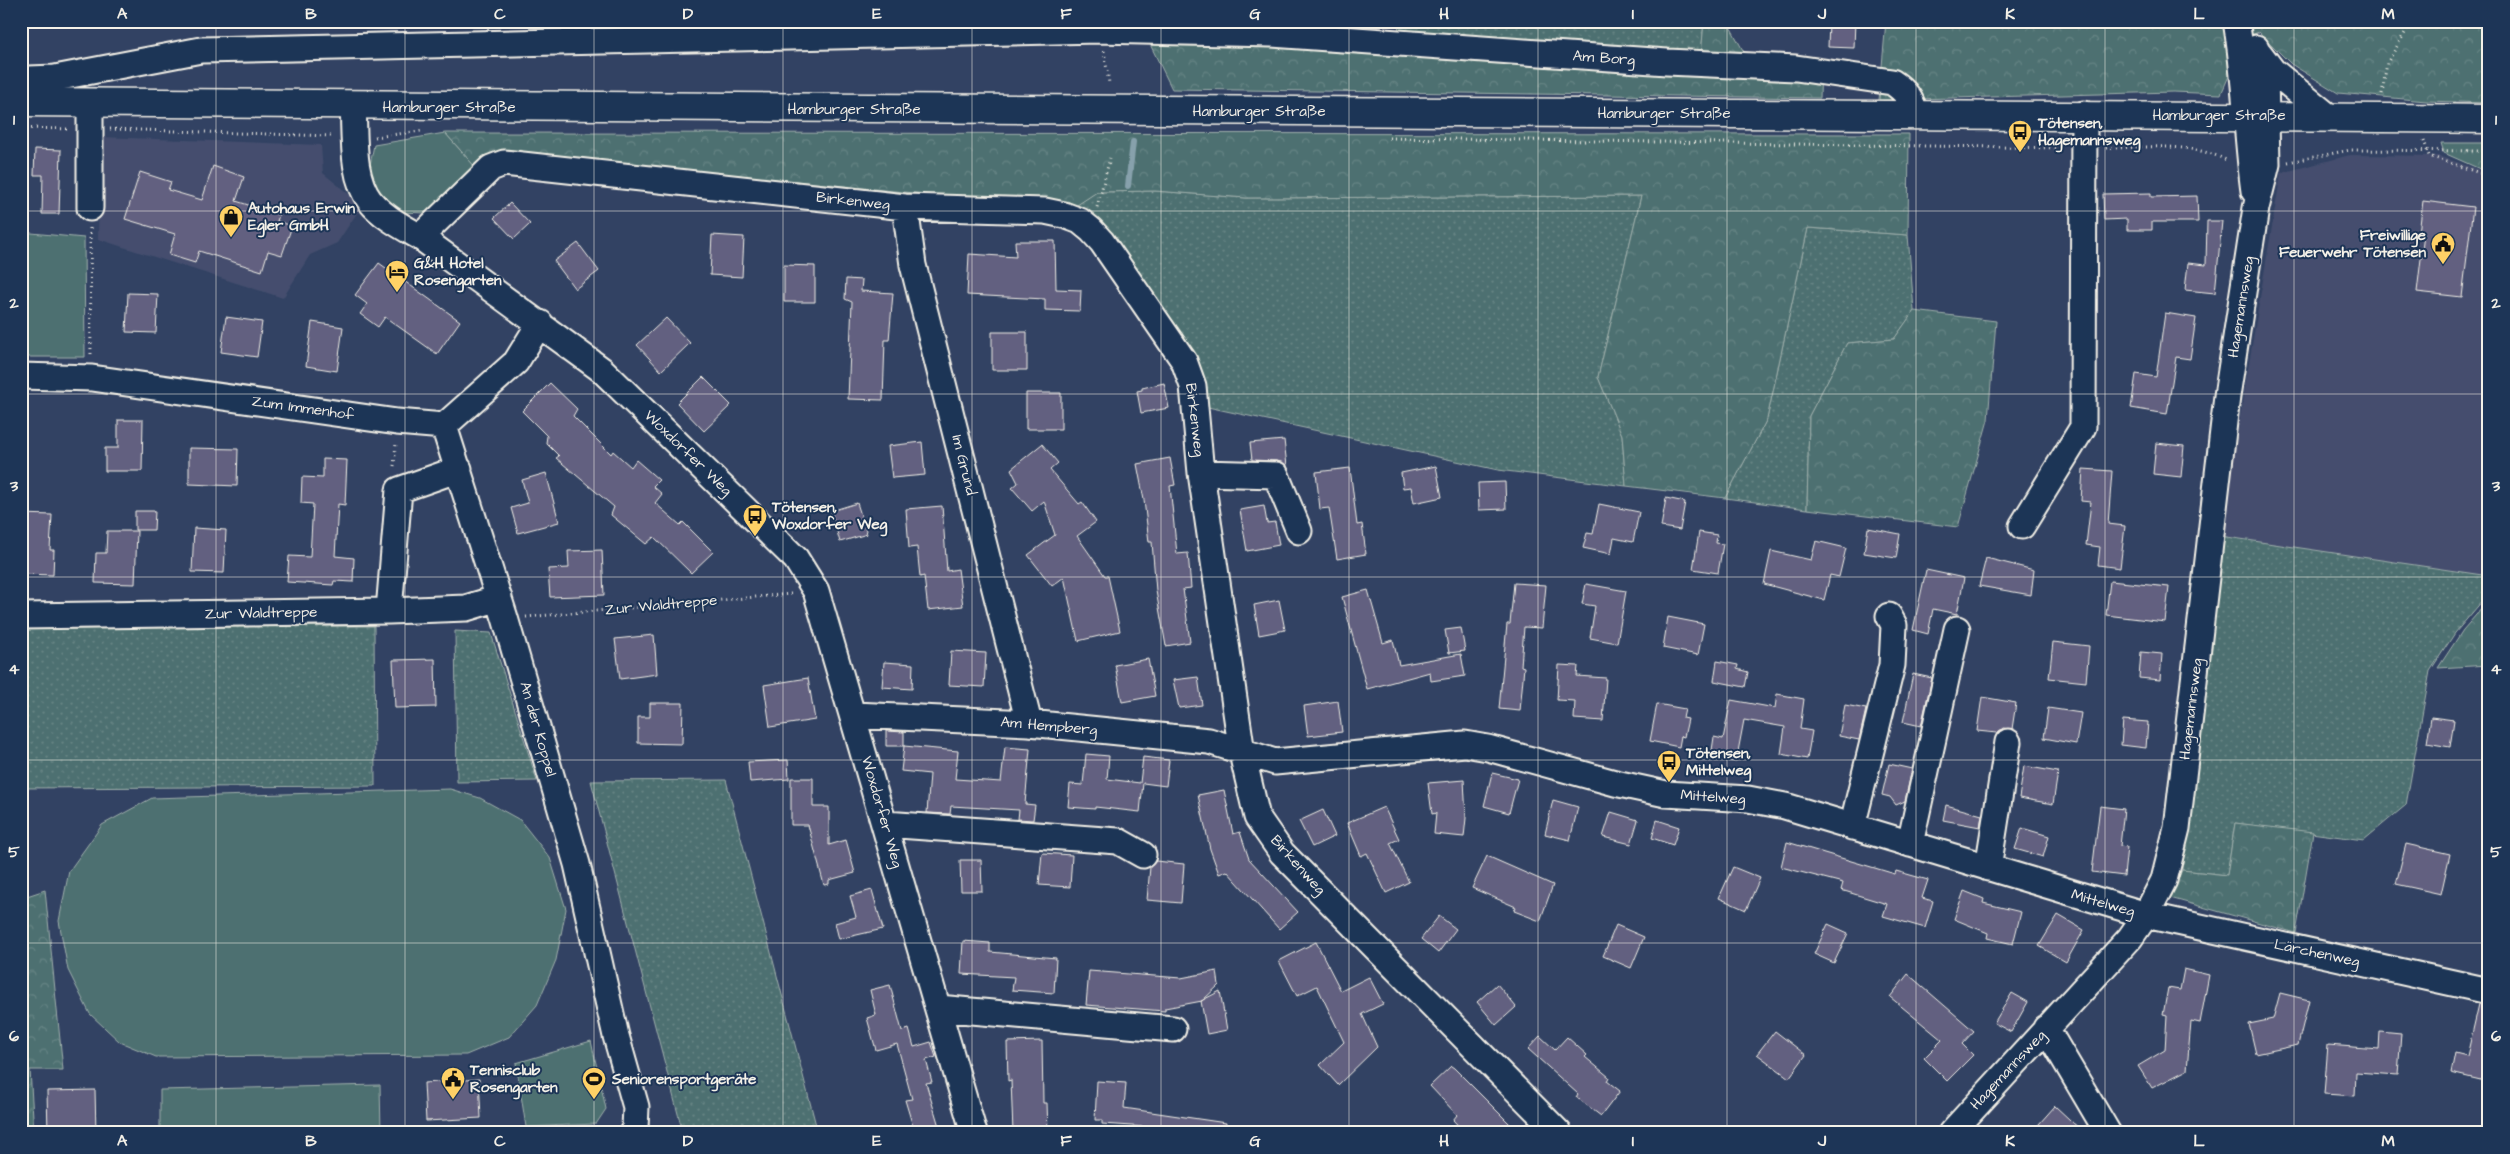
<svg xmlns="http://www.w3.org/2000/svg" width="2510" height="1154" viewBox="0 0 2510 1154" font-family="'Architects Daughter',sans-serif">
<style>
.built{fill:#444e6e}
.grass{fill:url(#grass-dots);stroke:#a0b0ac}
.forest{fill:url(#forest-crowns);stroke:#a0b0ac}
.park{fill:#4d7071;stroke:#a0b0ac}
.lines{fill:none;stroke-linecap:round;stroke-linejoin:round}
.stream{stroke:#87a1ac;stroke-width:6}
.building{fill:#626080;stroke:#f4f1e8}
.minor-casing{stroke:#f4f1e8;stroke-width:29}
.major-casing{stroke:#f4f1e8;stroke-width:31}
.path{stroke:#f4f1e8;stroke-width:3;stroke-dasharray:1 4;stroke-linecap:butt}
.minor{stroke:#1d3557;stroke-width:25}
.major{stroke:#1d3557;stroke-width:28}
.grid{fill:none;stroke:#f4f1e8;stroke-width:1;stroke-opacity:0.55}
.labels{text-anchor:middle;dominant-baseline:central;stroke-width:4;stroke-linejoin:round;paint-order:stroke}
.street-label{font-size:15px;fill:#f4f1e8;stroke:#1d3557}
.poi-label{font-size:15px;font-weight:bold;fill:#f4f1e8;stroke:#1d3557;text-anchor:start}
.neatline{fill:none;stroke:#f4f1e8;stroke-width:2}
.grid-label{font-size:16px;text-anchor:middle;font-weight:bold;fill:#f4f1e8}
</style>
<defs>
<pattern id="grass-dots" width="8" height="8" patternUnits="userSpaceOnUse" patternTransform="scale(1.25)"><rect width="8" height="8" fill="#4d7071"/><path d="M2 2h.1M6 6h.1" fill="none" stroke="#678585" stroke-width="1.8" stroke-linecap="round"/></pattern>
<pattern id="forest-crowns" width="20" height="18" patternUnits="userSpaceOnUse" patternTransform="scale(1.25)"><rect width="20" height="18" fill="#4d7071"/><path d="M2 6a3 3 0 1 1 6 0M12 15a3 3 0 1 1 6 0" fill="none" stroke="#678585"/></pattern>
</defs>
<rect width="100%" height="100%" fill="#324263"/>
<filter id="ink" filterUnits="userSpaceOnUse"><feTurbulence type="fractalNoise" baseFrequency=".02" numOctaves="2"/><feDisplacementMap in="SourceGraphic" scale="10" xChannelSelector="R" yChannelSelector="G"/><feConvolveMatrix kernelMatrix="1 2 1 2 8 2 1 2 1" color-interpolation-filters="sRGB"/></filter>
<g filter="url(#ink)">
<path class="built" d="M100 137 321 145 323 173 351 196 359 210 337 243 310 255 283 298 98 239Z
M2350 155 2439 156 2489 173V576L2220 536 2281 173Z"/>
<path class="grass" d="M1399 21H1704L1701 57 1398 34Z
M1155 191 1246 198 1641 196 1598 377 1622 435 1626 486 1498 470 1203 406 1071 209 1096 192Z
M1808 228 1908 235 1914 311 1894 339 1847 343 1809 416 1807 509 1725 498 1767 419Z
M2220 536 2489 576V593L2455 633 2430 671 2406 805 2364 840 2235 823 2227 875 2182 870Z
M374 626 375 786 21 788V627Z
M455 631 491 633 537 781 457 782Z
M726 780 818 1133H683L591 781Z"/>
<path class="forest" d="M1704 21H1727L1745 54 1821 59 1820 98 1172 89 1144 32 1701 56Z
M1886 21H2489V103L2426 101 2338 93 2291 64 2259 32 2225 44 2233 67 2221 94 2173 92 1879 100Z
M445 133 1909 134 1908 235 1808 228 1767 419 1725 498 1626 486 1622 435 1598 377 1641 196 1246 198 1155 191 1097 192 1071 209 509 152 476 168Z
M2441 143H2489V173L2444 153Z
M1914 311 1996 321 1988 420 1958 527 1807 509 1809 416 1847 343 1894 339Z
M2489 600V665L2438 668 2463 630Z
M2235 823 2313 832 2296 933 2170 898 2182 870 2227 875Z
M45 890 63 1070H30L34 1133H21V898Z"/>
<path class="park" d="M445 133 476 168 428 213 402 212 380 198 369 170 374 145Z
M21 232 84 238 85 357H21Z
M450 789 480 798 520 820 550 858 566 909 556 960 537 1005 509 1037 466 1055 156 1057 120 1042 90 1014 68 970 59 921 69 871 102 825 152 798Z
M591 1041 606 1109 596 1124 526 1127 516 1063Z
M380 1085 381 1133H160V1090Z"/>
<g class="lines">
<path class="stream" d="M1128 186 1133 142"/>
</g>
<path class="building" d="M1840 21H1855L1854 48 1828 47 1829 23H1840Z
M35 149 61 150 59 214H42L43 175H34Z
M213 166 244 177 236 201 279 215 277 221 292 226 282 255 268 251 262 271 199 251 195 263 169 255 175 234 125 219 140 172 171 182 168 190 202 200Z
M2151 193V197L2197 196 2198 222H2152V230H2127V219L2104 220 2103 194Z
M2423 201 2473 207 2462 297 2417 292 2424 234 2419 233Z
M510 203 530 224 514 239 494 218Z
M2207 221H2222L2215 293 2185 290 2188 263 2206 265Z
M712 235 744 237 742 277 710 275Z
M1015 241H1055L1056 289 1081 290 1080 311 1045 310V299L967 295 969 254 1016 257Z
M578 243 599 271 575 289 554 261Z
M379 263 460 321 437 354 385 317 378 327 360 314 367 304 355 295Z
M784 265 815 266V302H784Z
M846 279 862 280 861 291 893 293 889 340H885L883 400 848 399 852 302 845 299Z
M128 293 158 294 156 333 126 332Z
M2165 313 2196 318 2190 359 2176 357 2167 414 2131 408 2136 374 2156 377Z
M226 317 262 322 257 357 221 352Z
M666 318 690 343 661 371 637 345Z
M312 322 343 327 337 371 306 366Z
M992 332H1027V370H992Z
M703 377 731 405 704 431 677 403Z
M550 383 577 409 573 416 611 454 613 451 631 467 636 460 659 480 653 486 662 494 655 503 680 525 683 522 713 552 691 573 654 537 646 544 611 515 614 507 556 458 559 456 546 443 547 436 522 411Z
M1164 383 1169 408 1141 413 1137 391 1142 390V388Z
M1026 393H1061V429H1026Z
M118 420H143L142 471H105V448H118Z
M1284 440 1287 466 1276 461 1252 460 1250 443Z
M922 442 925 475 892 478 888 446Z
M2156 443 2184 446 2181 477 2153 474Z
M1042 444 1058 463 1050 470 1079 504 1082 502 1096 522 1077 536 1105 576H1108L1120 631 1078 641 1064 577 1052 586 1028 555 1055 535 1044 501 1032 511 1012 488 1018 483 1011 469Z
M189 448 238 449 237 486 189 484Z
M1170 458 1175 485 1170 486 1177 554 1188 553 1191 588 1183 589 1190 642 1166 646 1156 591 1152 542H1149L1144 500 1137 464Z
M323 459 347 460 345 505 338 504 335 556 354 558 353 582 334 581 333 585 287 582 289 556 310 557 313 504 301 503 302 477 323 478Z
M1436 466 1442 497 1414 503 1411 487 1403 488 1401 473Z
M1350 468 1357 525 1362 524 1366 554 1337 559 1329 508 1320 509 1316 472Z
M2083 469 2112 471 2108 524 2125 526 2120 568 2098 565 2100 547 2086 545 2091 502 2081 501Z
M546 473 559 522 518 533 511 508 528 503 522 480Z
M1505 482 1506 509 1479 510 1478 483Z
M1666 498 1685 502 1680 530 1661 527Z
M857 503 867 534 840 542 831 511Z
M1599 504 1639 512 1633 542 1614 538 1611 554 1583 548 1587 533 1593 534Z
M942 506 947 571 958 569 963 606 928 610 924 576 920 577 917 547 909 548 906 509Z
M1264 506 1267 523 1275 522 1279 545 1247 551 1240 510Z
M135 511H155L154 530H135Z
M21 514 52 515 50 550H54L53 575 21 574Z
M194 528 226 530 224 573 192 572Z
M1868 528 1900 534 1896 558 1864 553Z
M107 531H137L135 584 95 583 96 553H106Z
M1699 532 1717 535 1716 543 1723 544 1718 573 1693 569Z
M1816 541 1846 548 1839 577 1830 575 1824 600 1764 584 1771 551 1811 560Z
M602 550 604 595 550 597 548 569 569 568 568 551Z
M1986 558 2034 570 2031 595 1979 586Z
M1926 570 1964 578 1957 614 1933 609 1928 634 1913 630Z
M2110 581 2169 587 2165 622 2106 615Z
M1514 583 1546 585 1542 628 1524 627 1521 666 1524 667 1520 711 1499 709 1507 624H1510Z
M1586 584 1626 591 1617 643 1590 638 1595 606 1582 604Z
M1368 590 1383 643 1393 640 1399 665 1461 654 1465 676 1431 681 1430 672 1367 689 1342 597Z
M1279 600 1285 630 1259 635 1254 605Z
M1668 617 1704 624 1698 655 1663 648Z
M1461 628 1465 651 1449 653 1445 630Z
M654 635 657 674 620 679 615 639Z
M2053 642 2089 646 2086 682 2049 678Z
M951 651 986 653 984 687 949 685Z
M2141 652 2162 654 2160 680 2139 678Z
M435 659 436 707 395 708 393 660Z
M1148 659 1155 696 1122 702 1115 665Z
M1717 661 1738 665 1737 669 1748 672 1745 687 1714 681Z
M884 662 913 664 912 689 882 687Z
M1559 665 1578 666 1577 676 1606 678 1603 721 1574 719 1575 701 1557 700Z
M1913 674 1932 678 1921 726 1903 722Z
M1198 677 1202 705 1179 708 1173 680Z
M808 678 815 720 770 727 764 685Z
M1777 694 1804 699 1800 729 1812 731 1807 759 1781 754 1785 727 1744 720 1736 762 1711 757 1714 737 1723 739 1731 700 1775 708Z
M1982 697 2016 703 2012 729 2003 728 1997 733 1977 731Z
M1338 701 1342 732 1308 736 1304 706Z
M650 703H683L682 744 638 743V717H650Z
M1657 704 1685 709 1683 718 1688 719 1684 737 1681 736 1679 747 1650 741Z
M1845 705 1866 709 1859 740 1839 736Z
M2048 708 2081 713 2076 744 2044 738Z
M2431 717 2454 720 2450 747 2427 743Z
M2123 720 2148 722 2146 748 2121 745Z
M886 731 904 732V746H886Z
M904 746 958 751 955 779 1001 782 1005 747 1030 749 1025 804 1035 805 1033 820 1018 819 1019 810 951 806 950 814 927 813 930 774 901 771Z
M1086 754 1109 756 1107 779 1140 783 1143 757 1169 760 1166 786 1143 783 1140 812 1095 807V809L1068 807 1070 784 1083 785Z
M788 760 789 779 750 782 748 762Z
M1889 764 1912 769 1905 801 1896 805 1890 797 1882 795Z
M2024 766 2058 772 2053 804 2019 798Z
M1492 773 1518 779 1509 813 1484 806Z
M791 778H813V807H829V845L846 840 855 873 829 880V884L824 885 808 825H791Z
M1464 780 1466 818 1464 837 1434 834 1436 813 1432 814 1428 783Z
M1224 790 1233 834 1240 832 1249 859 1298 912 1279 929 1227 871 1219 874 1210 849 1198 795Z
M1553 800 1578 807 1570 840 1545 834Z
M1946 805 1982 815 1980 827 1943 820Z
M2100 806 2124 809 2120 846 2127 847 2124 876 2092 872Z
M1384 807 1399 839 1390 843 1409 882 1386 893 1367 853 1361 856 1347 823Z
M1323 810 1335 836 1312 847 1299 821Z
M1611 812 1638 820 1631 844 1603 837Z
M1657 820 1679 827 1673 845 1652 838Z
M2022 828 2049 836 2043 857 2015 849Z
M1787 842 1895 874 1896 871 1928 880 1922 898 1933 901 1925 928 1883 916 1887 904 1841 890 1843 883 1781 867Z
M2406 844 2450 854 2441 894 2396 884Z
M1042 853 1072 855 1070 887 1039 885Z
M1487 856 1553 885 1540 921 1514 911 1516 907 1472 888Z
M960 860H981L982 891H961Z
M1156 861 1184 864 1181 903 1147 900 1150 867Z
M1733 867 1760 878 1746 910 1719 898Z
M872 890 883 929 839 939 835 923 856 917 850 896Z
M1964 891 1984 899 1983 903 2021 912 2013 944 1987 938 1988 933 1954 919Z
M2058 915 2084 930 2066 962 2039 946Z
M1439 916 1456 929 1438 953 1421 939Z
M1828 924 1848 933 1834 963 1814 954Z
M1616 925 1644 937 1631 968 1603 956Z
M963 941 990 943V952L1056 958 1054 993 1012 990 1014 977 961 974Z
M1316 942 1341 991 1369 977 1383 1004 1362 1014 1377 1047 1338 1085 1320 1065 1344 1042 1317 986 1297 996 1279 961Z
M2184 969 2209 975 2200 1023 2191 1021 2187 1070 2152 1088 2138 1066 2165 1050 2167 1016 2163 1015 2168 988 2180 990Z
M1089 971 1181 978 1217 971 1219 985 1202 1001 1165 1008V1011L1086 1005Z
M1908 974 1974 1031 1962 1044 1973 1055 1947 1081 1924 1058 1942 1040 1890 997Z
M1497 984 1516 1007 1496 1025 1477 1002Z
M890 985 902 1031 909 1029 914 1047 931 1042 936 1057 926 1060 932 1082 926 1083 941 1133H915L905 1100 912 1099 897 1044 876 1050 867 1018 876 1015 870 990Z
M1220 991 1227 1030 1207 1034 1201 1001Z
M2012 993 2028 1002 2011 1032 1994 1023Z
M2280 993 2309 1000 2298 1045 2256 1054 2249 1024 2273 1019Z
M2479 1004 2489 1005V1082L2451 1073 2455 1053 2467 1056Z
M1775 1031 1806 1055 1789 1078 1757 1054Z
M2380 1031 2401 1033 2398 1075 2356 1072 2355 1096 2324 1094 2328 1045 2379 1049Z
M1540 1036 1555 1050 1567 1037 1587 1055 1585 1057 1609 1077 1607 1081 1620 1091 1601 1116 1576 1097 1578 1094 1528 1049Z
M1042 1041 1043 1103H1047L1048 1132 1013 1133 1011 1080 1008 1081 1007 1042Z
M1451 1066 1454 1068 1519 1133H1465L1453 1120 1457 1115 1430 1086Z
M479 1079 481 1118 426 1121 424 1083Z
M1097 1081 1126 1083 1124 1108 1226 1123 1225 1133H1145L1146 1127 1102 1124V1120H1095Z
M95 1090 96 1133H48L47 1091Z
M2055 1106 2084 1133H2031Z"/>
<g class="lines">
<defs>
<path id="minor" d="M2236 21C2246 77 2246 134 2254 191
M2260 54 2273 71 2328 116
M29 102V79L55 78 201 50 1098 30 1272 34 1667 62 1796 68 1892 82C1906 91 1911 99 1916 115
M353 106C355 135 351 176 370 201 383 217 403 227 420 237L602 370 796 559 816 591 974 1133
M905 207 913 265 1029 723
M90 208V103
M420 237 491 168 504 163 905 207 1045 211 1064 215 1080 221 1091 230 1102 242 1184 361 1193 386 1201 473 1242 753 1257 817 1282 853 1559 1133
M21 376 92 378 397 422 444 426 516 362 540 323
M444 426 505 618 577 864 616 1036 636 1107 635 1128 632 1133
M1201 473 1276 475 1299 531
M2022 526 2083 427 2084 114
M389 611 399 490 459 469
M21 616 389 611 466 608 499 598
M854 715 1029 723 1209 741 1275 762 1465 744 1488 748 1615 783 1666 794 1748 799 1785 806 2146 915 2489 991
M885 824 1118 841 1143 855
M1852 827 1892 665 1894 625 1889 616
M1910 844 1957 629
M1988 868 2008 742
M938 1008 1173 1029
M2046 1028 2108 1133
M1951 1133 2130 938 2146 915 2164 880 2177 828 2227 396 2256 208 2267 164 2265 75 2256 48"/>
<path id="major" d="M21 102C592 109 1162 110 1732 114 1985 115 2237 115 2489 119"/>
</defs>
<use href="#minor" class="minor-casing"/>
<use href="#major" class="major-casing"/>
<path class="path" d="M1104 51 1109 83
M2382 94 2387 63 2412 21
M21 128 69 129
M110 129 331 136
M375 137 421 131
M1389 138 2063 148
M2424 140 2429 156 2489 176
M2106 148C2147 148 2190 141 2228 161
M2288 162 2350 150 2489 151
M1097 207 1110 158
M90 228 91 357
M394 466 396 443
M526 617 791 594"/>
<use href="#minor" class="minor"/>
<use href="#major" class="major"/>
</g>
</g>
<path class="grid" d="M216 21V1133M405 21V1133M594 21V1133M783 21V1133M972 21V1133M1161 21V1133M1349 21V1133M1538 21V1133M1727 21V1133M1916 21V1133M2105 21V1133M2294 21V1133M21 211H2489M21 394H2489M21 577H2489M21 760H2489M21 943H2489"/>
<defs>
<symbol id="bus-pin" viewBox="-11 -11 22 30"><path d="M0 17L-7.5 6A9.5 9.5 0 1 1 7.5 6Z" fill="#ffd166" stroke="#1d3557"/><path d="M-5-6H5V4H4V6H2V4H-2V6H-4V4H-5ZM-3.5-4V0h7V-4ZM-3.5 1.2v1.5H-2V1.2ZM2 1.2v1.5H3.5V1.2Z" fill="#111"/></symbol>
<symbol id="shop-pin" viewBox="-11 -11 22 30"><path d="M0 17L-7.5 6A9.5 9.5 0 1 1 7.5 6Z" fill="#ffd166" stroke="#1d3557"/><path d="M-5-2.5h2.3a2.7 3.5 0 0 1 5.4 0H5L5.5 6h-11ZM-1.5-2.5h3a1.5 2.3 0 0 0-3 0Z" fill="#111"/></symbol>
<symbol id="civic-pin" viewBox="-11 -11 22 30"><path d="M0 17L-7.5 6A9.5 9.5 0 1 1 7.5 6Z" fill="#ffd166" stroke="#1d3557"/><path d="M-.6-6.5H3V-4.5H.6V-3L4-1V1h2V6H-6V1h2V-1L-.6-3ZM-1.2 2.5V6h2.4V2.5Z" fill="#111"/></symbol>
<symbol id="hotel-pin" viewBox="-11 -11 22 30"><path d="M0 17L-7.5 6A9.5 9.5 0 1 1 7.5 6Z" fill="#ffd166" stroke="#1d3557"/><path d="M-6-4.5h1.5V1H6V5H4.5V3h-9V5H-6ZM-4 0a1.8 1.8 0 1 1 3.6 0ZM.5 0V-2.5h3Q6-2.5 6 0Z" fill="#111"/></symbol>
<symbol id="stadium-pin" viewBox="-11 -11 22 30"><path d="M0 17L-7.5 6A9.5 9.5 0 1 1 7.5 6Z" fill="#ffd166" stroke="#1d3557"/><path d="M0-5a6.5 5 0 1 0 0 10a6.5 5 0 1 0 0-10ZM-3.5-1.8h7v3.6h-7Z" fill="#111"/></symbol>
</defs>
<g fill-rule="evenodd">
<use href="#bus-pin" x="2006" y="118" width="28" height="38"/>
<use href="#shop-pin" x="217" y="203" width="28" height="38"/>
<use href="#civic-pin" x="2429" y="230" width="28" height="38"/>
<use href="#hotel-pin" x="383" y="258" width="28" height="38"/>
<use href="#bus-pin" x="741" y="502" width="28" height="38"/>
<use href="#bus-pin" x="1655" y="748" width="28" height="38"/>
<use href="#civic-pin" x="439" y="1065" width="28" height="38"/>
<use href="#stadium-pin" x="580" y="1065" width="28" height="38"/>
</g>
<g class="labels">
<g class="street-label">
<text transform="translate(1604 58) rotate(4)">Am Borg</text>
<text x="449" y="107">Hamburger Straße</text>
<text x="854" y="109">Hamburger Straße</text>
<text x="1259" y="111">Hamburger Straße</text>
<text x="1664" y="113">Hamburger Straße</text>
<text x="2219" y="115">Hamburger Straße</text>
<text transform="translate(853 201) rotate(6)">Birkenweg</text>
<text transform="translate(2241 307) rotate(-81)">Hagemannsweg</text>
<text transform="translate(303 408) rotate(8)">Zum Immenhof</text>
<text transform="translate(1195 420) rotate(83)">Birkenweg</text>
<text transform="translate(688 453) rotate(44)">Woxdorfer Weg</text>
<text transform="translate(964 465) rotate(76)">Im Grund</text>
<text transform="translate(661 605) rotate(-5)">Zur Waldtreppe</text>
<text transform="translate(261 613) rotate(-1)">Zur Waldtreppe</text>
<text transform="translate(2191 709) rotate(-83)">Hagemannsweg</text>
<text transform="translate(1049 726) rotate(5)">Am Hempberg</text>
<text transform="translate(538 729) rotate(74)">An der Koppel</text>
<text transform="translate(1713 797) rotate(4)">Mittelweg</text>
<text transform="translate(882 812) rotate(74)">Woxdorfer Weg</text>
<text transform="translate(1298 865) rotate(48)">Birkenweg</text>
<text transform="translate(2103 903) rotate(16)">Mittelweg</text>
<text transform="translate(2317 953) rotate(12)">Lärchenweg</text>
<text transform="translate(2008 1070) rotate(-47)">Hagemannsweg</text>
</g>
<g class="poi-label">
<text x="2038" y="123">Tötensen,<tspan x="2038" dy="17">Hagemannsweg</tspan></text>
<text x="248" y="208">Autohaus Erwin<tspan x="248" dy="17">Egler GmbH</tspan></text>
<text x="2426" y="235" text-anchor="end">Freiwillige<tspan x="2426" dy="17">Feuerwehr Tötensen</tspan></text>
<text x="414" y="263">G&amp;H Hotel<tspan x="414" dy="17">Rosengarten</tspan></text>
<text x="772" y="507">Tötensen,<tspan x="772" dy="17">Woxdorfer Weg</tspan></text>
<text x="1686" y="753">Tötensen,<tspan x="1686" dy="17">Mittelweg</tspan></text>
<text x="470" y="1070">Tennisclub<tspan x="470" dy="17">Rosengarten</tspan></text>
<text x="612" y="1079">Seniorensportgeräte</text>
</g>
</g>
<rect width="2510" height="1154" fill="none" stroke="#1d3557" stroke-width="55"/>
<rect x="28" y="28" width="2454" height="1098" class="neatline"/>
<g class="grid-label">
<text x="122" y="19">A</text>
<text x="311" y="19">B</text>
<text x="500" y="19">C</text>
<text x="688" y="19">D</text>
<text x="877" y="19">E</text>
<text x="1066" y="19">F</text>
<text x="1255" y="19">G</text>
<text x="1444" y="19">H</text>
<text x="1633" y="19">I</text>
<text x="1822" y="19">J</text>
<text x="2010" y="19">K</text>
<text x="2199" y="19">L</text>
<text x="2388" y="19">M</text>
<text x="14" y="125">1</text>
<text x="2496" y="125">1</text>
<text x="14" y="308">2</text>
<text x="2496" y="308">2</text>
<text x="14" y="491">3</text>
<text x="2496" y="491">3</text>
<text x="14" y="674">4</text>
<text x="2496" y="674">4</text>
<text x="14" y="857">5</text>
<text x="2496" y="857">5</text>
<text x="14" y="1041">6</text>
<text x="2496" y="1041">6</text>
<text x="122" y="1146">A</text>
<text x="311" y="1146">B</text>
<text x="500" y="1146">C</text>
<text x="688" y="1146">D</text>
<text x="877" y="1146">E</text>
<text x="1066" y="1146">F</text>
<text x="1255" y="1146">G</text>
<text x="1444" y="1146">H</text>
<text x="1633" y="1146">I</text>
<text x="1822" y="1146">J</text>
<text x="2010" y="1146">K</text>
<text x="2199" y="1146">L</text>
<text x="2388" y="1146">M</text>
</g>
</svg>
